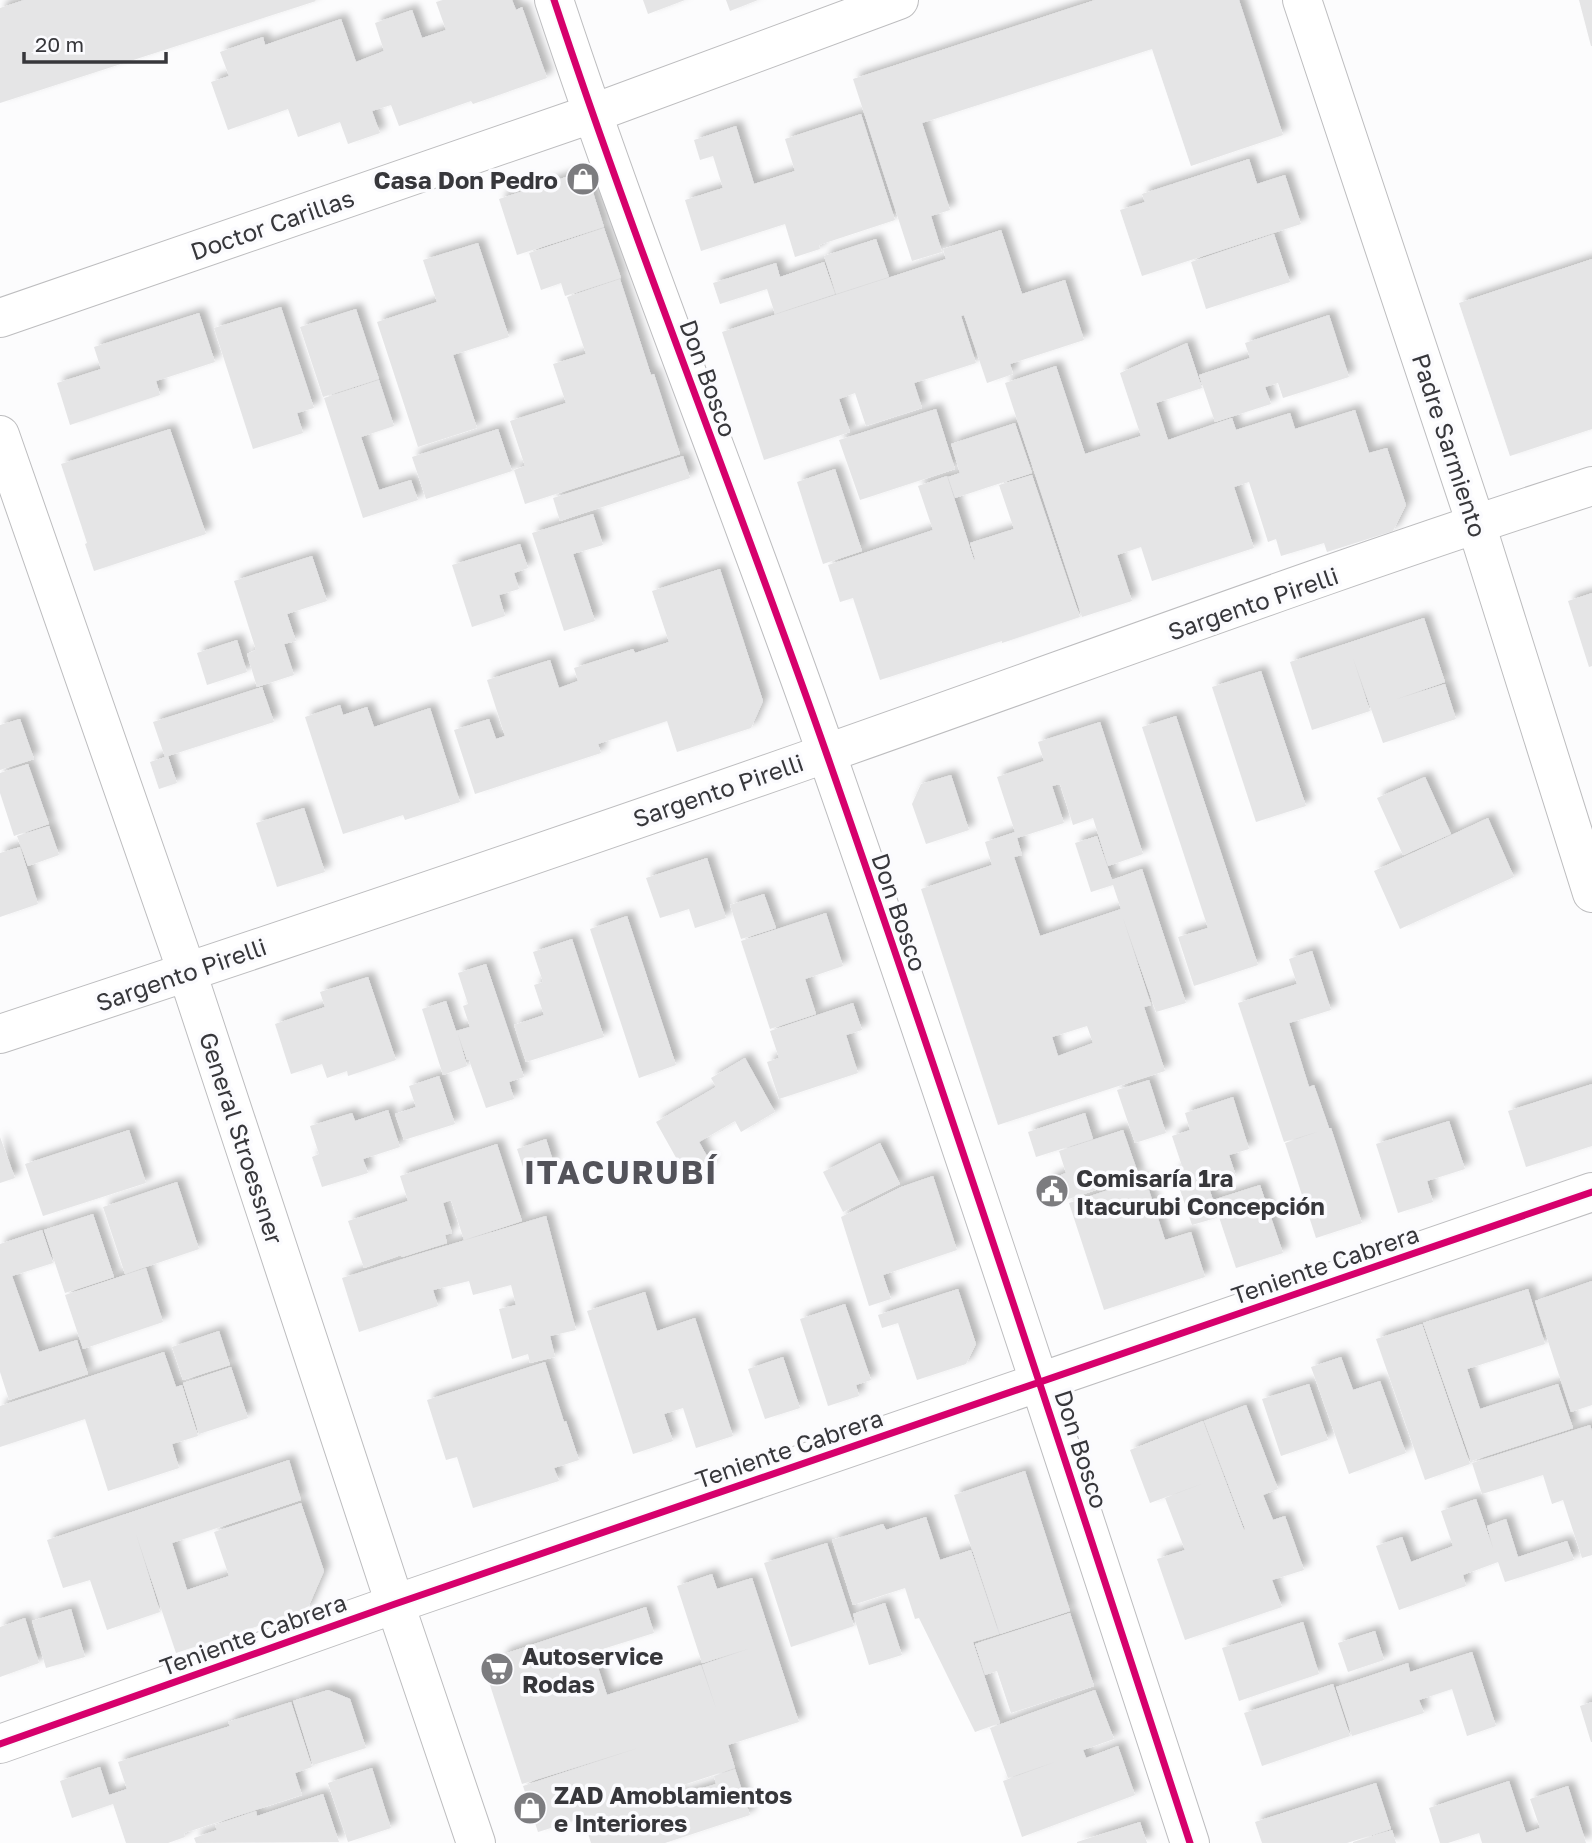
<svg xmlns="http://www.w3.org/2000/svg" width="1592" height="1843" viewBox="0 0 1592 1843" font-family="'Golos Text',sans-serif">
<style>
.building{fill:#e5e5e6;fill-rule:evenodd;filter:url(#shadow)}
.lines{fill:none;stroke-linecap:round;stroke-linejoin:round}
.street-casing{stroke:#bdbdbf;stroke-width:40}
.street{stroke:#fff;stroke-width:38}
.cycleway-casing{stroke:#fbfbfe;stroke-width:11}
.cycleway{stroke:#d6006c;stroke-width:7}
.labels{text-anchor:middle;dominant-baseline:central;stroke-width:7;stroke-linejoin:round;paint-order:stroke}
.poi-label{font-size:24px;font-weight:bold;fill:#37373b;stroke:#fbfbfe;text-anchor:start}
.street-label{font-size:24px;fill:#37373b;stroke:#fbfbfe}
.district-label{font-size:32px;font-weight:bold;letter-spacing:2px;fill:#53535a;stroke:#fbfbfe}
</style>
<defs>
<filter id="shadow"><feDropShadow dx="6" dy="-6" stdDeviation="3.5" flood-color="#0004"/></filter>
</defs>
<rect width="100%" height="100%" fill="#fcfcfd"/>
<path class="building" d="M24 0H315L316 1 0 103V8Z
M443 0H512L516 10 522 7 547 78 473 104 471 101 399 126 391 105 372 111 380 133 348 144 340 122 298 137 288 109 228 130 211 82 229 76 220 52 263 37 265 45 341 19 356 62 384 51 375 23 412 10 422 38 446 30 436 2Z
M643 0H685L648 14Z
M726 0H758L730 11Z
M1095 0H1239L1283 135 1191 166 1152 49 922 123 950 210 931 216 942 252 912 261 853 79Z
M1579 0H1592V46H1591Z
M861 114 895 220 819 245 820 249 795 257 785 224 701 251 685 200 723 188 713 156 700 160 694 140 736 126 754 184 795 171 785 139Z
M1249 159 1257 184 1285 175 1301 224 1142 276 1120 210 1145 202 1142 194Z
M575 174 590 183 604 227 517 255 499 199Z
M604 228 621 278 565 296 561 283 541 290 529 253Z
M1001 230 1022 294 1065 280 1084 340 1010 364 1013 374 987 383 964 315 961 316 976 363 914 383 922 408 866 426 855 393 839 399 850 432 764 460 722 332 946 259 943 249Z
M1274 234 1290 282 1206 309 1191 262Z
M876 239 889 277 836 294 824 256Z
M478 243 509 337 453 355 477 428 418 447 377 322 437 302 423 260Z
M1592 259V429L1510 456 1459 303Z
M824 262 835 294 775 314 767 289 720 304 713 283 776 263 780 277Z
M620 279 651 375 654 374 680 454 525 504 514 470 525 466 510 421 566 403 553 364 586 354 567 297Z
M281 307 314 408 297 413 303 433 253 449 214 328Z
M356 309 379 379 323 397 300 327Z
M199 313 215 362 156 381 160 395 70 425 57 383 101 369 94 347Z
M1329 315 1349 377 1283 398 1278 383 1265 387 1271 404 1215 422 1199 375 1250 358 1245 343Z
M1187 343 1202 388 1156 403 1168 440 1232 418 1236 430 1290 413 1295 429 1355 410 1369 453 1387 448 1406 505 1393 531 1327 552 1324 543 1281 556 1276 539 1268 542 1249 482 1234 487 1254 548 1152 581 1141 547 1117 555 1132 601 1082 617 1005 383 1056 366 1085 454 1141 436 1120 373Z
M379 380 394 426 361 437 379 490 411 480 418 500 363 518 324 398Z
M936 409 955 469 860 500 839 440Z
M1015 423 1032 473 955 498 948 477 960 473 951 444Z
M170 429 206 534 94 571 85 544 87 543 61 464Z
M498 429 512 471 426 499 412 457Z
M683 456 690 478 560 521 553 498Z
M835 469 862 551 823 564 797 482Z
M1032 475 1080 617 1002 643V641L880 680 853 598 840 602 828 565 933 530 918 486 947 476 974 560 975 559 970 543 1014 529 999 485Z
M593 514 603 545 573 554 595 621 564 631 532 533Z
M520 544 528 568 514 573 519 589 499 595 505 616 472 627 452 565Z
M312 556 327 601 287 614 296 641 284 644 294 675 257 687 247 654 256 650 234 581Z
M720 569 763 701 751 728 677 752 667 721 598 744 601 753 475 794 454 730 489 719 496 739 505 736 487 680 550 660 559 688 578 681 574 668 633 649 635 653 669 642 652 591Z
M1592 593V666L1589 667 1568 601Z
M1424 618 1445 682 1397 699 1445 684 1456 719 1383 743 1353 658 1370 711 1312 730 1290 662Z
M237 640 247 672 207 685 197 653Z
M1261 671 1306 806 1256 822 1212 687Z
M262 687 274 722 168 756 177 783 159 789 150 762 165 757 153 722Z
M340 705 343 715 367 707 374 727 430 708 460 802 405 820 403 815 343 834 305 717Z
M1176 716 1258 965 1194 986 1178 937 1208 928 1142 727Z
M20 719 34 759 0 770V725Z
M1100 722 1143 854 1108 866 1093 818 1073 825 1060 784 1052 786 1064 823 1017 838 1022 855 1014 857 1040 936 1121 909 1113 885 1091 892 1075 843 1097 836 1112 880 1142 869 1186 1003 1156 1012 1123 918 1151 1005 1144 1007 1165 1071 998 1125 921 889 992 865 985 842 1015 832 997 777 1044 761 1038 742ZM1087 1026 1093 1043 1058 1056 1052 1037Z
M28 764 49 824 14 836 0 793V773Z
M951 775 969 830 926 844 912 804 921 784Z
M1425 777 1451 834 1403 855 1377 798Z
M304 808 325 872 277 887 256 823Z
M1488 818 1514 877 1400 929 1374 871Z
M49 826 59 855 28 866 17 836Z
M20 847 38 904 0 917V853Z
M707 858 726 918 695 928 689 909 660 918 646 878Z
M764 894 776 928 741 939 730 905Z
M826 913 843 966 805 979 816 1014 770 1029 741 941Z
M627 916 676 1065 639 1078 590 929Z
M572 939 604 1037 526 1062 514 1025 544 1015 534 985 543 982 533 952Z
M1312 951 1331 1010 1289 1023 1309 1087 1314 1085 1329 1128H1331L1362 1223 1316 1238 1285 1143 1317 1132 1284 1142 1238 1003 1297 984 1289 959Z
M486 964 524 1077 509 1082 514 1099 486 1108 469 1060H467L458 1034 467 1066 443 1075 422 1009 446 1001 456 1031 470 1027 463 1006 468 1004 458 973Z
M368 977 396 1060 348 1076 347 1071 327 1078 322 1064 291 1074 275 1024 325 1007 320 992Z
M853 1003 862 1030 846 1035 858 1073 779 1099 767 1062 779 1058 770 1031Z
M745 1058 775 1112 741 1132 735 1121 699 1142 712 1165 688 1179 656 1122 716 1087 711 1078Z
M439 1076 455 1124 404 1140 395 1114 416 1107 409 1086Z
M1149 1080 1166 1133 1135 1143 1117 1090Z
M1592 1084V1146L1526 1167 1508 1111Z
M1233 1097 1249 1149 1229 1155 1236 1176 1208 1185 1213 1200 1260 1185 1283 1253 1236 1268 1219 1217 1192 1225 1174 1172 1183 1169 1172 1136 1190 1130 1185 1113Z
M388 1110 400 1147 363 1159 368 1173 322 1187 312 1157 319 1154 310 1126 352 1113 355 1121Z
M1085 1113 1093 1139 1036 1157 1028 1132Z
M1449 1121 1465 1169 1427 1181 1433 1202 1398 1213 1376 1144Z
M129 1130 146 1183 43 1216 25 1164Z
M1123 1130 1139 1176 1056 1203 1048 1180 1066 1173 1059 1151Z
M0 1137 15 1178 0 1183Z
M546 1139 554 1164 525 1173 517 1149Z
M880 1143 900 1184 843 1212 823 1172Z
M497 1144 522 1221 464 1240 451 1200 443 1203 452 1233 445 1235 447 1243 402 1257 401 1255 364 1268 348 1221 408 1201 400 1176Z
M933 1176 957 1250 883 1275 891 1299 869 1306 841 1217 901 1187Z
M1145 1178 1165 1240 1191 1232 1205 1277 1104 1310 1069 1203Z
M177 1182 199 1249 125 1274 103 1207Z
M93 1214 114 1277 65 1293 44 1230Z
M546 1216 576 1330 550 1336 555 1357 530 1363 528 1354 512 1359 499 1309 516 1305 511 1285 473 1295 469 1281 433 1290 438 1306 359 1332 342 1278 422 1253Z
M42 1230 53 1263 12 1276 39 1352 77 1340 88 1374 9 1400 0 1372V1244Z
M146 1268 163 1322 83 1349 65 1295Z
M1592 1281V1405L1571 1412 1535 1301Z
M958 1289 976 1344 966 1364 917 1380 898 1323 882 1328 878 1315Z
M1528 1289 1545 1344 1467 1369 1480 1409 1558 1384 1573 1428 1471 1461 1423 1323Z
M645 1292 657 1331 695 1318 733 1436 696 1448 683 1408 664 1414 673 1441 633 1454 587 1311Z
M845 1304 871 1380 856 1385 859 1396 828 1406 800 1319Z
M1422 1324 1470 1464 1425 1480 1376 1339Z
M219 1331 230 1365 183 1380 172 1347Z
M164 1352 176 1387 182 1385 198 1436 172 1444 179 1468 108 1491 85 1419 0 1447V1406Z
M783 1357 800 1408 765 1419 748 1369Z
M1341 1357 1353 1390 1380 1381 1406 1453 1349 1474 1311 1367Z
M545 1362 564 1422 566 1421 579 1460 554 1468 559 1481 473 1508 457 1457 446 1460 427 1400Z
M231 1367 248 1418 199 1434 183 1383Z
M1309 1384 1328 1440 1281 1456 1262 1399Z
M1246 1405 1278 1489 1263 1495 1273 1520 1285 1516 1304 1570 1272 1580 1282 1607 1185 1640 1157 1559 1185 1550 1165 1498 1204 1483 1150 1503 1130 1450 1203 1421 1244 1530 1245 1529 1204 1421Z
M1590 1425 1592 1431V1555L1582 1558 1563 1500 1552 1504 1543 1475 1482 1494 1472 1463Z
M289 1460 301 1500 172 1543 187 1590 229 1576 214 1532 301 1503 324 1571 307 1610 176 1653 136 1534 160 1612 107 1630 90 1580 63 1588 47 1540Z
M1025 1471 1070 1611 1000 1634 954 1495Z
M1476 1499 1493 1548 1487 1526 1506 1519 1518 1557 1567 1541 1574 1560 1505 1582 1498 1562 1463 1575 1466 1586 1399 1610 1376 1546 1402 1537 1411 1562 1453 1546 1441 1511Z
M926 1517 940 1560 971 1550 999 1634 973 1642 1000 1723 975 1732 919 1618 915 1619 905 1588 853 1605 832 1540 883 1524 886 1530Z
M827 1543 854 1626 791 1647 764 1563Z
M712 1574 717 1589 752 1578 799 1722 728 1745 735 1768 619 1806 675 1789 677 1796 716 1784 714 1776 735 1769 750 1815 665 1843H591L583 1818 538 1832 523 1786 638 1748 522 1784 489 1682 504 1654 646 1607 654 1633 593 1652 607 1695 701 1665 716 1708 702 1665 748 1649 702 1663 677 1586Z
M885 1603 902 1655 869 1665 853 1614Z
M71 1609 85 1657 46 1668 32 1621Z
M1070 1613 1094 1686 1011 1713 997 1671 985 1675 975 1644Z
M25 1618 39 1663 0 1677V1627Z
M1303 1622 1319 1674 1239 1701 1222 1648Z
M1375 1631 1384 1660 1348 1672 1338 1643Z
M1472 1652 1496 1726 1467 1736 1452 1689 1419 1700 1424 1713 1352 1736 1336 1687 1408 1663 1410 1672Z
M1333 1684 1350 1736 1262 1766 1244 1713Z
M328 1690 350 1699 366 1748 313 1765 293 1701Z
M1095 1690 1114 1739 1083 1750 1086 1758 1118 1746 1135 1795 1022 1837 1003 1781 1055 1762 1008 1778 990 1728Z
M291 1702 312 1767 295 1773 302 1795 184 1833 185 1837 168 1843H126L113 1804 72 1818 60 1781 100 1767 109 1795 127 1789 118 1762 230 1726 228 1722Z
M1592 1702V1742H1591L1580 1706Z
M372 1768 391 1828 348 1842 328 1783Z
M1509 1781 1526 1833 1540 1828 1530 1799 1568 1786 1586 1843H1482L1479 1833 1448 1843H1440L1429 1808Z
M1376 1783 1391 1829 1347 1843H1262L1255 1822Z
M323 1794 339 1842 196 1843 194 1838 217 1830 215 1825 256 1811 257 1816Z
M1140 1822 1147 1843H1077V1842Z
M1392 1830 1396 1843H1353V1842Z"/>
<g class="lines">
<defs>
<path id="street" d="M554 0C638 254 739 503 827 755 953 1116 1072 1480 1190 1843
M1302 0 1476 524 1592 893
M0 318 591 114 899 0
M0 435 187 972 395 1604 476 1843
M0 1034C279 942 557 848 833 751 1086 662 1337 568 1592 486
M0 1744 395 1604 1592 1192"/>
</defs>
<use href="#street" class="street-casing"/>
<use href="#street" class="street"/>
<defs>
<path id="cycleway" d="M554 0C638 254 739 503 827 755 953 1116 1072 1480 1190 1843
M0 1744 395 1604 1592 1192"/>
</defs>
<use href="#cycleway" class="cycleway-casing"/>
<use href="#cycleway" class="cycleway"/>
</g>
<defs>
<symbol id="shop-disc" viewBox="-11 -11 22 22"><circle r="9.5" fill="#7c7c7f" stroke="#fbfbfe"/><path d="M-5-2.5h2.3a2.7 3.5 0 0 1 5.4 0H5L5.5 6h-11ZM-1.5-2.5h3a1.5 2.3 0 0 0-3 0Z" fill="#fff"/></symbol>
<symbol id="civic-disc" viewBox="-11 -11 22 22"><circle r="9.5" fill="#7c7c7f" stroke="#fbfbfe"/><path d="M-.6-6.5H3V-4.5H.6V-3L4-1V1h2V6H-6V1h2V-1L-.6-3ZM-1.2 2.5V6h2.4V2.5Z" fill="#fff"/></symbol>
<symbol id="supermarket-disc" viewBox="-11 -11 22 22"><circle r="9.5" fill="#7c7c7f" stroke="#fbfbfe"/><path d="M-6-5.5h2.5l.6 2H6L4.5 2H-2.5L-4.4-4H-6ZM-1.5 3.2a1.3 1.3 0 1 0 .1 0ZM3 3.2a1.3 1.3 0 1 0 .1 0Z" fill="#fff"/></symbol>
</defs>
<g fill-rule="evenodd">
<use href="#shop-disc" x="564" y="160" width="38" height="38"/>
<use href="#civic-disc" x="1033" y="1172" width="38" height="38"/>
<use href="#supermarket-disc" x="478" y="1650" width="38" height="38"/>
<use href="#shop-disc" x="511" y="1789" width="38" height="38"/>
</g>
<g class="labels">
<g class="poi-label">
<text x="558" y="179" text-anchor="end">Casa Don Pedro</text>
<text x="1076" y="1177">Comisaría 1ra<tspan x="1076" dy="28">Itacurubi Concepción</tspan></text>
<text x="522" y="1655">Autoservice<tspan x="522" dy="28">Rodas</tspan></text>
<text x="554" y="1794">ZAD Amoblamientos<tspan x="554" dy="28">e Interiores</tspan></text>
</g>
<g class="street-label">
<text transform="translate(272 224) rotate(-19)">Doctor Carillas</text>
<text transform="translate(709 378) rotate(70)">Don Bosco</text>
<text transform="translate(1450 445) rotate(72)">Padre Sarmiento</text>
<text transform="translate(1253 603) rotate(-19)">Sargento Pirelli</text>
<text transform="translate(718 790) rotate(-19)">Sargento Pirelli</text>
<text transform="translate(900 912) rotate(71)">Don Bosco</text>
<text transform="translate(181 974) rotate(-19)">Sargento Pirelli</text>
<text transform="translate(242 1138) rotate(72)">General Stroessner</text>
<text transform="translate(1325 1264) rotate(-19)">Teniente Cabrera</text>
<text transform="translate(789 1448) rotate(-19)">Teniente Cabrera</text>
<text transform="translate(1082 1449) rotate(72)">Don Bosco</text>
<text transform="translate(253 1634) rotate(-20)">Teniente Cabrera</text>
</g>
<g class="district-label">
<text x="621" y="1172">ITACURUBÍ</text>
</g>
</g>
<path d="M24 52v10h142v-10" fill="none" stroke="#37373b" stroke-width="3.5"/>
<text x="35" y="52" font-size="21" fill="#37373b" stroke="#fbfbfe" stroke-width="5" paint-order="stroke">20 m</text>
</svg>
